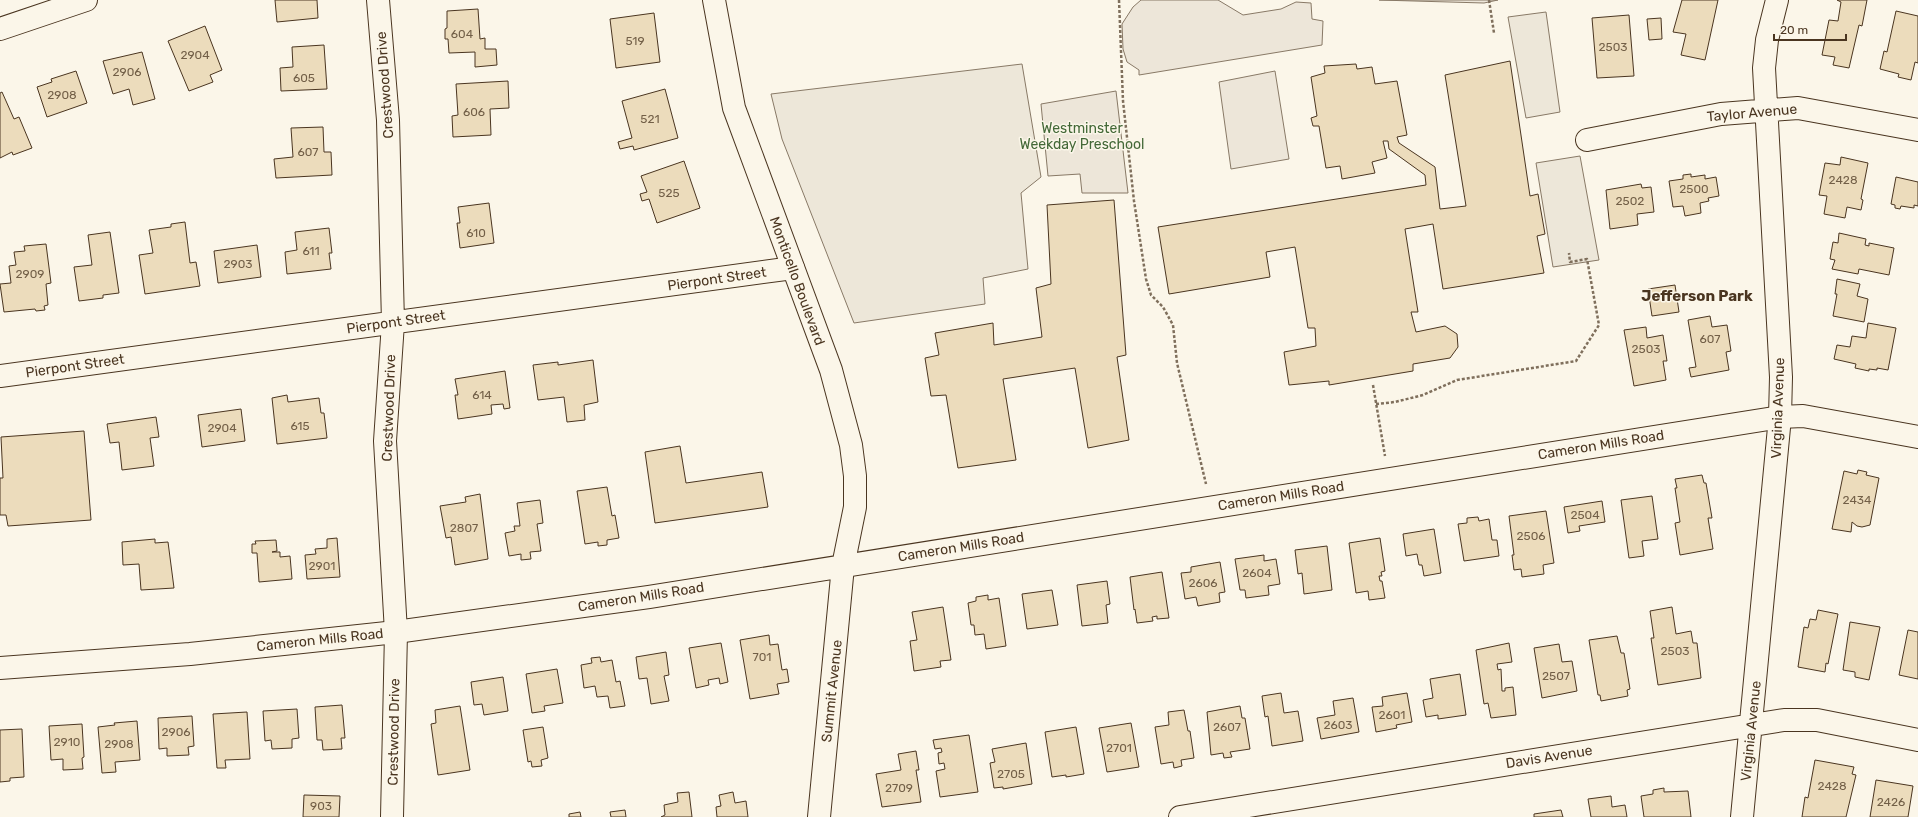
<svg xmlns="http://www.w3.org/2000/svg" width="1918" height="817" viewBox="0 0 1918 817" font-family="Rubik,sans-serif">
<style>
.green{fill:#ede6d9;stroke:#887966}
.parking{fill:#ede7d9;stroke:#887966}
.building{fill:#ecdcbc;stroke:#4a3520}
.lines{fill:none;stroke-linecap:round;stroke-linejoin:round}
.street-casing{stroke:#4a3520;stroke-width:24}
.secondary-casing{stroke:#4a3520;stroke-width:24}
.path{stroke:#7f6f5c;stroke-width:2.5;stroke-dasharray:3 2;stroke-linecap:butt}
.street{stroke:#fbf6e9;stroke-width:22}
.secondary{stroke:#fbf6e9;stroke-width:22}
.labels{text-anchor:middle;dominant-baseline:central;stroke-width:3;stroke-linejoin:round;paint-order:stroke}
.number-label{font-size:12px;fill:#725f47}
.street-label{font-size:14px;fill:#4a3520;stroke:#fbf6e9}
.park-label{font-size:14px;fill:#436837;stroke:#fbf6e9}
.neighbourhood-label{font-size:15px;font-weight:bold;fill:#4a3520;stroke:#fbf6e9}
</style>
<rect width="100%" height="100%" fill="#fbf6e9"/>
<path class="green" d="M1141 0H1218L1243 15 1281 9 1296 2 1311 3 1312 19 1323 21 1322 45 1139 75V70L1127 62 1123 49 1122 24 1133 7Z
M1379 0H1498L1484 3Z
M1275 71 1289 159 1231 169 1219 82Z
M1116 91 1128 193H1082L1080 174 1048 176 1041 104Z"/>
<path class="parking" d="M1546 12 1560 112 1526 118 1508 17Z
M1022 64 1041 177 1021 193 1028 269 983 278 985 304 854 323 782 139 771 94Z
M1580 156 1599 260 1553 267 1536 163Z"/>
<path class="building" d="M275 0H317L318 18 277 22Z
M1682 0H1718L1705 60 1681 55 1686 34 1673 32Z
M1837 0H1867L1862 26 1859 25 1849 68 1833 65 1835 57 1822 55 1829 20 1838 21 1841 2Z
M478 9 480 39 485 38V49H496L497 65 475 67V52L449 53 448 39H445V29L447 28V11Z
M1896 11 1918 16V63L1915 62 1911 80 1898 77 1899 74 1880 69 1884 51 1887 52Z
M654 13 660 62 616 68 610 19Z
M1629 15 1634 76 1597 78 1592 18Z
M1661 18 1662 39 1649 40 1647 19Z
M205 26 222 70 210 75 213 82 189 91 168 41Z
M324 45 327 89 281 91 280 68 293 67 292 47Z
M142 52 155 99 133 105 129 89 113 94 103 61Z
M1510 61 1530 196 1538 194 1545 234 1537 236 1544 273 1443 289 1433 224 1405 229 1418 312H1411L1416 332 1445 326 1457 334 1458 347 1450 358 1413 364V371L1329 385V381L1289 385 1284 352 1316 346 1315 328H1308L1295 247 1266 252 1270 277 1169 294 1158 227 1426 185 1425 175 1389 149 1388 141H1383L1387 158 1372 162 1375 173 1342 179 1340 166 1326 168 1319 126H1313L1311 118 1317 116 1311 77 1325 73 1324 66 1356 64 1357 69 1372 67 1375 84 1397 81 1407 135 1397 137 1399 143 1435 167 1440 209 1466 206 1445 75Z
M76 71 87 103 47 117 37 87 52 82 51 79Z
M508 81 509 108 490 109 491 135 453 137 452 116 458 115 456 84Z
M665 89 678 138 634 150 633 146 620 149 618 142 632 138 622 101Z
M2 92 14 119 19 117 32 148 13 155 12 152 0 158V93Z
M323 127 324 152H331L332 175 276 178 274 159 293 157 291 128Z
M1841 157 1868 163 1861 199 1863 200 1861 210 1847 207 1845 218 1824 214 1827 196 1819 195 1825 163 1840 165Z
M684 161 700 208 657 223 649 199 642 201 640 194 647 192 641 176Z
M1691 174V177L1705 175V179L1716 177 1719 196 1708 198 1709 201 1700 203 1701 213 1685 216 1683 206 1673 207 1669 181 1683 179V175Z
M1896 177 1918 182V206L1914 205V208L1901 206 1900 209 1895 208V205L1891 204Z
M1641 184 1642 188 1651 187 1654 212 1637 214 1638 225 1610 229 1606 190Z
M1114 200 1126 355 1117 357 1129 440 1088 448 1075 368 1003 379 1016 460 958 468 946 395 931 396 925 358 939 355 935 333 993 323 994 345 1042 337 1036 288 1051 284 1047 205Z
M489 203 494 243 460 248 457 223H460L458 207Z
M185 222 190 263 196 262 200 286 145 294 139 255 153 253 149 230 171 227V224Z
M329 228 332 253H329L331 269 287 274 285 252 297 250 295 232Z
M110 232 119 293 103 295V298L79 301 74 267 92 265 88 235Z
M1839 233 1866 239 1865 245 1869 246V243L1894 248 1889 275 1859 269 1858 274 1832 269 1835 260 1830 259 1833 242 1838 243Z
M46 244 51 283 46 284 48 305 44 306 45 310 36 311 35 309 4 312 0 284 11 283 9 266 16 265 14 252 25 251 24 246Z
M257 245 261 277 218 283 214 251Z
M1837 279 1860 284 1857 296 1868 299 1864 322 1833 316 1837 294H1835Z
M1675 285 1679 312 1652 316 1648 289Z
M1710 316 1712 327 1727 325 1731 351 1726 352 1729 370 1691 377 1689 368 1696 367 1688 320Z
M1868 323 1896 328 1888 370 1877 368V370L1869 369V371L1855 368 1856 364 1834 359 1837 345 1850 347 1852 336 1866 338Z
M1646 327 1647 338 1663 335 1667 361H1663L1666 380 1634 386 1624 330Z
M593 360 598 402 584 405 585 420 567 422 564 397 538 400 533 365 558 362V365Z
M505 371 510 408 504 409 503 404 491 405 492 414 458 419 455 395H458L455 379Z
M287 395 288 402 319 398 321 413H324L327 438 277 444 272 398Z
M241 409 245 441 202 447 198 415Z
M156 417 159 437 150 438 154 466 122 470 119 442 110 443 107 424Z
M84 431 91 520 8 526 6 515H0V478H3L1 437Z
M680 446 686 483 762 472 768 507 655 523 645 452Z
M1858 470 1867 472 1866 475 1879 478 1870 525 1862 527 1857 526 1852 522 1851 532 1832 529 1844 471 1857 474Z
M1702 475 1704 483H1706L1712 518H1708L1713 549 1680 555 1675 523 1680 522 1675 488H1677L1675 479Z
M607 487 612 516 615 515 619 538 607 540V545L598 546V542L585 544 577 491Z
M480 494 488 559 455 565 451 537 446 538 440 506 466 502 465 497Z
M1652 496 1658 539 1642 541 1644 556 1629 558 1621 500Z
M540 500 543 523 537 524 541 551 530 552 531 559 521 560V554L509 556 505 533 515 531 514 526H520L517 503Z
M1602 501 1605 522 1579 526 1580 531 1568 533 1564 507Z
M1546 511 1554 563 1543 565 1544 574 1522 577 1521 569 1514 570 1512 555H1514L1509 516Z
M1478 517 1479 521 1489 519 1492 540H1497L1499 556 1464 561 1458 524 1467 523V518Z
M1434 529 1441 573 1424 576 1422 565H1419L1417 554 1406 556 1403 534Z
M337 538 340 577 307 579 305 555 316 554 315 549 327 548V539Z
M1380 538 1385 571 1381 572 1382 576H1379L1380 581H1382L1385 598 1369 600 1368 591 1356 593 1349 543Z
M155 539V543L168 542 174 588 141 590 139 564 123 565 122 542Z
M276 540 277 551 272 552H280V557L290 556 292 579 259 582 257 553H252V544H256L255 541Z
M1327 546 1332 590 1304 594 1302 573 1298 574 1295 550Z
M1264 555V561L1276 559 1280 584 1268 586 1269 595 1246 598 1245 590H1240L1235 559Z
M1220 562 1225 592 1219 593 1220 602 1198 606 1196 597 1185 599 1181 573 1191 572V567Z
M1162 572 1169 618 1157 619V616L1152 617 1153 621 1137 623 1135 609 1134 610 1130 577Z
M1107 581 1110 604 1106 605 1108 623 1082 626 1077 585Z
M1052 590 1058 625 1027 629 1022 594Z
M988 595V600L999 598 1006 646 986 649 984 634 975 635 974 625H971L968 603 976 601V597Z
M943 607 951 660 940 661 941 667 914 671 910 641 917 640 912 612Z
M1672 607 1676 634 1691 631 1693 643H1697L1701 678 1658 685 1651 638H1654L1650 611Z
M1818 610 1838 614 1828 664 1826 663 1825 672 1798 667 1804 627 1808 628 1810 619 1816 620Z
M1850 622 1880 627 1869 680 1855 677V672L1843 670Z
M1908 630 1918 632V679L1899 675Z
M769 635 770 645 778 644 782 670 787 669 789 682 777 684 779 694 750 699 740 640Z
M1617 636 1621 653H1624L1630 689 1627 690 1628 696 1601 701 1600 695H1598L1589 640Z
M721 643 728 682 720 684 719 678 708 680 709 685 696 688 689 648Z
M1509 643 1512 662 1497 664 1498 670 1501 669 1502 691H1505V688L1513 687 1516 715 1491 718 1488 703 1484 704 1476 650Z
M1559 644 1562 662 1572 661 1577 691 1542 698 1534 648Z
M666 652 669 675 664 676 669 701 651 704 647 678 639 679 636 657Z
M600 657 601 662 612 660 616 682 620 681 625 706 610 708 608 696 597 697 595 686 584 688 581 665 592 663 591 658Z
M557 669 563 703 544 706 545 711 532 713 526 674Z
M1460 674 1466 715 1438 719V715L1426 717 1423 700 1433 698 1430 679Z
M503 677 508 711 484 715 482 704 474 705 471 682Z
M1281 693 1284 713 1298 711 1303 741 1272 746 1268 716 1265 717 1262 696Z
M1407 693 1412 722 1396 725 1397 728 1376 732 1372 707 1383 706 1382 697Z
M1353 698 1359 732 1321 739 1317 718 1335 715 1333 701Z
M342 705 345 738H341L342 749 323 750 322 740H317L315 707Z
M460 706 470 770 438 775 431 724 436 723 435 710Z
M1240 706 1242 718H1245L1250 749 1230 752 1232 757 1224 758 1223 753 1211 755 1207 712Z
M297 709 299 738 292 739V748L272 749 271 740 265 741 263 711Z
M1184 710 1188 731H1190L1194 758 1181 760 1182 766 1174 768 1173 762 1161 764 1155 727 1169 725 1168 712Z
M247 712 250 759 225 760 226 768H217L213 714Z
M192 716 194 746 188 747 189 755 167 756V748L159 749 158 718Z
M137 721 140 760 115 762 116 772 102 773 98 727 115 725 114 723Z
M1131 723 1139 767 1107 772 1099 728Z
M82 724 84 757 82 758 83 769 63 770V759L51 760 49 726Z
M543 727 548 758 541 760 542 766 532 767 531 761 528 762 523 730Z
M1076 727 1084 774 1066 777V775L1052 777 1045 732Z
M22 729 24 777 10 778V781L0 782V730Z
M969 735 978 792 940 797 936 771 945 769 944 763 939 764 938 753 942 752 941 748 935 749 933 740Z
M1026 743 1032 784 1003 789V787L994 788 990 763 995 762 992 749Z
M916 751 919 770H916L921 802 882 807 876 774 901 770 898 754Z
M1815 760 1854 767 1852 774 1856 775 1846 817H1802L1805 797 1808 798Z
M1876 780 1913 786 1908 817H1870Z
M1664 788V792L1688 791 1691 817H1644L1641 796 1653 794V790Z
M689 792 692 817H661L665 815 664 805 678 802 677 793Z
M733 792 735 803 746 801 748 817H717L716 807 721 806 719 795Z
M304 795 340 796 339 817H303Z
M1611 796 1612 807 1625 805 1627 817H1591L1588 799Z
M625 810 626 817H611L610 812Z
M1561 810 1563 817H1534V814Z
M580 812 581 817H569V814Z"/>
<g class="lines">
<defs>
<path id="street" d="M378 0 388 120 393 323 385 441 396 632 392 817
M0 29 86 0
M1587 140 1721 114 1798 108 1918 130
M0 376 793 268
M1180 817 1784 720H1817L1918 740
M1742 817 1780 417 1781 377 1764 68 1767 40 1777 0"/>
<path id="secondary" d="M714 0 734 108 831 370 851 445 855 476V507L843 566 819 817
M0 668 190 654 396 632 649 597 1780 417 1803 416 1918 437"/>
</defs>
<use href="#street" class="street-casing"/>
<use href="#secondary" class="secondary-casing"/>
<path class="path" d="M1119 0 1123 101 1134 201 1146 279 1151 295 1163 307 1173 325 1177 363 1206 484
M1489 0 1494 33
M1373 385 1385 456
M1376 404 1395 402 1423 395 1457 380 1576 361 1599 325 1587 259 1570 262 1569 253"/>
<use href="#street" class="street"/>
<use href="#secondary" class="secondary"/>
</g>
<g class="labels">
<g class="number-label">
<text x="462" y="34">604</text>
<text x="635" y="41">519</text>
<text x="1613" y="47">2503</text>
<text x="195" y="55">2904</text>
<text x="127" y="72">2906</text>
<text x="304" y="78">605</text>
<text x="62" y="95">2908</text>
<text x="474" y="112">606</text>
<text x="650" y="119">521</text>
<text x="308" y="152">607</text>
<text x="1843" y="180">2428</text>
<text x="1694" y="189">2500</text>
<text x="669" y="193">525</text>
<text x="1630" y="201">2502</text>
<text x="476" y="233">610</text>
<text x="311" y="251">611</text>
<text x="238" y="264">2903</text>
<text x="30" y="274">2909</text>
<text x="1710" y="339">607</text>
<text x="1646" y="349">2503</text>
<text x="482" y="395">614</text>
<text x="300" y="426">615</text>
<text x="222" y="428">2904</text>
<text x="1857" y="500">2434</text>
<text x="1585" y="515">2504</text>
<text x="464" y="528">2807</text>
<text x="1531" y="536">2506</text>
<text x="322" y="566">2901</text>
<text x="1257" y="573">2604</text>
<text x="1203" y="583">2606</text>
<text x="1675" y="651">2503</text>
<text x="762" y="657">701</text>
<text x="1556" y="676">2507</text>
<text x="1392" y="715">2601</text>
<text x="1338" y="725">2603</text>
<text x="1227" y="727">2607</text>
<text x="176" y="732">2906</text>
<text x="67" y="742">2910</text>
<text x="119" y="744">2908</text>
<text x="1119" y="748">2701</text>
<text x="1011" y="774">2705</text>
<text x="1832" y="786">2428</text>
<text x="899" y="788">2709</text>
<text x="1891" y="802">2426</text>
<text x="321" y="806">903</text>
</g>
<g class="street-label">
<text transform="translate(385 85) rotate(-94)">Crestwood Drive</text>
<text transform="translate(1752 113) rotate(-5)">Taylor Avenue</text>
<text transform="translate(717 279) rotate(-8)">Pierpont Street</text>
<text transform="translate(797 281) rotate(70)">Monticello Boulevard</text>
<text transform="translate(396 322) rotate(-8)">Pierpont Street</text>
<text transform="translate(75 366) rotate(-8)">Pierpont Street</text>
<text transform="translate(389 408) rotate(-88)">Crestwood Drive</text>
<text transform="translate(1778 408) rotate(-88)">Virginia Avenue</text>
<text transform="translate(1601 445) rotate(-9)">Cameron Mills Road</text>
<text transform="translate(1281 496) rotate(-9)">Cameron Mills Road</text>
<text transform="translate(961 547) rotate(-9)">Cameron Mills Road</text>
<text transform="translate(641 597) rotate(-9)">Cameron Mills Road</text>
<text transform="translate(320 640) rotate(-6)">Cameron Mills Road</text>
<text transform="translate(832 691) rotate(-84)">Summit Avenue</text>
<text transform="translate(1751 731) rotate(-84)">Virginia Avenue</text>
<text transform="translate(394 732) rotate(-89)">Crestwood Drive</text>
<text transform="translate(1549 757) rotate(-9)">Davis Avenue</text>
</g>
<g class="park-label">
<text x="1082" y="128">Westminster<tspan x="1082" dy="16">Weekday Preschool</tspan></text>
</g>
<g class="neighbourhood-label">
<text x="1697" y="296">Jefferson Park</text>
</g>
</g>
<path d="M1774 34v6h72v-6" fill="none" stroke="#4a3520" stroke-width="2"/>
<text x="1780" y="34" font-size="12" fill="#4a3520" stroke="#fbf6e9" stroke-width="3" paint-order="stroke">20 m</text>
</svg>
